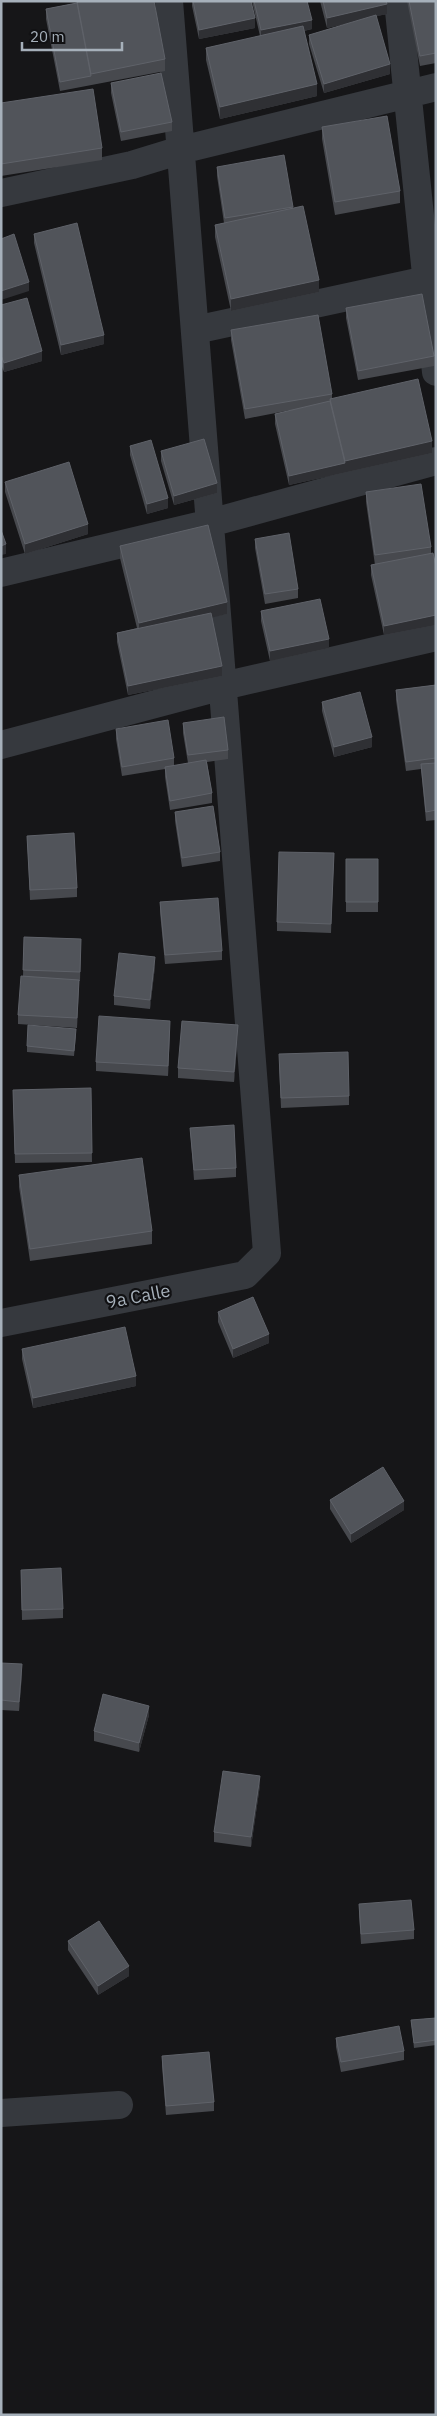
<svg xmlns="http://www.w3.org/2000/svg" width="437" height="2416" viewBox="0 0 437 2416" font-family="'IBM Plex Sans',sans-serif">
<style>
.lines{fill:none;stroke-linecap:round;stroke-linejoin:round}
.minor{stroke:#36393e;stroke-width:28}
.wall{fill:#47494e}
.shaded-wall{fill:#2f3034}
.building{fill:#51545a;stroke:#5f6269}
.labels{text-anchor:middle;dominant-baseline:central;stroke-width:4.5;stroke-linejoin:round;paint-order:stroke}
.street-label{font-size:18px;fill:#a6b0ba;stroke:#111113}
</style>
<rect width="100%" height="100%" fill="#161618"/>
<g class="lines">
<path class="minor" d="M398 1 436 372
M1 193 132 165 181 150 436 87
M195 330 436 278
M1 573 210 523 436 461
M1 745 223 686 436 637
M1 1323 245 1275 267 1253 169 1
M1 2113 119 2105"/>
</g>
<path class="wall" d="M77 1 165 59V71L60 91 46 19V9L77 3Z
M192 1H251L255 28 199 39 192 6Z
M252 1H307L312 29 304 31 317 96 220 119 206 60V48L260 36Z
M320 1H386L387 14 376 16 390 74 324 93 309 44V35L361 20 327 28Z
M407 1H436V63L420 66Z
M111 83 172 122V131L121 141 111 93Z
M1 103 102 148V160L1 176Z
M322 127 400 191V203L335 215 322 139Z
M217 167 293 207 319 292 231 311 215 237V225L224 223 217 176Z
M34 234 104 344 61 355 34 243Z
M1 305 42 361 4 372 1 364Z
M346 308 434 356V366L358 380 346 318Z
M231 330 332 394V398L432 453 289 485 275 424V414L291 410 245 419 231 340Z
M130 446 168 508 147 514 130 455Z
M161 451 217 493 174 505 161 461Z
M5 482 88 534 25 554 5 492Z
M366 492 431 547V553L436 566V625L384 635 371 575V565H375L366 502Z
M255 539 298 589V598L265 604 255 548Z
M120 546 227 614 212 617 222 676 128 695 117 642V633L137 628 120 558Z
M261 611 329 648 270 661 261 621Z
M436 685V820L426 821 421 769 406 771 396 700V690Z
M322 702 372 747 334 757 322 711Z
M183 723 228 750V759L207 762 212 793V803L170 810 165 777V769L122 776 116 739V729L174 758V766L188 763 183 733Z
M175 812 220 852V861L182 867 175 821Z
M27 836 77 888V897L30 900Z
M334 853 331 933 277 931V922Z
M346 859H378V912H346Z
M160 902 222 951V960L165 964 160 912Z
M24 937 81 939 80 981H79L77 1028 18 1024V1015L23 976Z
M155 966 150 1009 114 1005V996Z
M170 1030 168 1076 96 1071V1062Z
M238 1034 234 1082 178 1078V1068Z
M76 1035 74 1056 27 1052V1046Z
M279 1064 349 1096V1105L281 1108Z
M91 1088 92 1162 15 1163 13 1090Z
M190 1128 236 1168V1177L194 1180Z
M19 1175 152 1231V1244L30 1261 19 1187Z
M218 1312 269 1343 233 1358 218 1322Z
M22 1349 136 1386 33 1408 22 1359Z
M330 1500 404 1510 351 1543 330 1509Z
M21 1570 63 1609V1618L22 1620Z
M1 1663 22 1674 19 1711 1 1710Z
M149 1715 139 1752 94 1741V1731Z
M260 1785 251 1847 214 1842V1832Z
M359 1904 414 1930V1939L361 1944 359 1914Z
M68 1941 129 1976 98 1995 68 1950Z
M436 2018V2045L414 2048 411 2020Z
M336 2038 404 2051V2060L341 2072 336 2047Z
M162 2056 214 2102V2111L166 2115 162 2066Z"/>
<path class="shaded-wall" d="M387 4V14L327 28V18Z
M255 18V28L199 39V30Z
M312 20V29L261 40V30Z
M390 64V74L324 93V84Z
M317 84V96L220 119V107Z
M319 280V292L231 311V299Z
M29 282V291L1 300V291Z
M104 335V344L61 355V345Z
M42 351V361L4 372V363Z
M432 441V453L289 485V476L345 463V461Z
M217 483V493L174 505V496Z
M168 498V508L147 514V504Z
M88 524V534L25 554V544Z
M6 544V554L1 555V546Z
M227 602V614L139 635V623Z
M436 615V625L384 635V626Z
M329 639V648L270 661V651Z
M222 666V676L128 695V686Z
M372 737V747L334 757V747Z
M155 957V966L150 1009V1000Z
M79 980V989L77 1028V1018Z
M170 1021V1030L168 1076V1066Z
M238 1025V1034L234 1082V1072Z
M269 1334V1343L233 1358V1349Z
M136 1376V1386L33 1408V1398Z
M404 1501V1510L351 1543V1534Z
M22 1664V1674L19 1711V1702Z
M149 1706V1715L139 1752V1743Z
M260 1776V1785L251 1847V1837Z
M129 1966V1976L98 1995V1986Z"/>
<path class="building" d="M77 1H154L165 59 91 74Z
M193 1H251L255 18 199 30Z
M254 1H307L312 20 261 30Z
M323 1H386L387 4 327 18Z
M409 1H436V53L420 56Z
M77 3 91 76 60 82 46 9Z
M376 15 390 64 324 84 309 35Z
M303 26 317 84 220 107 206 48Z
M161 73 172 122 121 132 111 83Z
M93 89 102 148 1 164V103Z
M387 116 400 191 335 202 322 127Z
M284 155 293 207 225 218 217 167Z
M303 206 319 280 231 299 215 225Z
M77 223 104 335 61 345 34 234Z
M14 234 29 282 1 291V239Z
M422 294 434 356 358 371 346 308Z
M27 298 42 351 4 363 1 355V305Z
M318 315 332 394 245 409 231 330Z
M418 379 432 441 345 461 330 399Z
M330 401 345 463 289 476 275 414Z
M204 439 217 483 174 496 161 451Z
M151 440 168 498 147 504 130 446Z
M69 462 88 524 25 544 5 482Z
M421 484 431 547 375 555 366 492Z
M208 525 227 602 139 623 120 546Z
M1 530 6 544 1 546Z
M289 533 298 589 265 594 255 539Z
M433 553 436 566V615L384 626 371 565Z
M320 599 329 639 270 651 261 611Z
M211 613 222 666 128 686 117 633Z
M436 685V758L406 762 396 690Z
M360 692 372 737 334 747 322 702Z
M224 717 228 750 188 755 183 723Z
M168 720 174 758 122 767 116 729Z
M206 760 212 793 170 801 165 767Z
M436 763V810L426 812 421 764Z
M213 806 220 852 182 858 175 812Z
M74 833 77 888 30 890 27 836Z
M279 852 334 853 331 924 277 922Z
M346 859H378V902H346Z
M218 898 222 951 165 955 160 902Z
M24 937 81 939 80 972 23 970Z
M119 953 155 957 150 1000 114 996Z
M21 976 79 980 77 1018 18 1015Z
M99 1016 170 1021 168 1066 96 1062Z
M182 1021 238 1025 234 1072 178 1068Z
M28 1025 76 1029 74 1051 27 1046Z
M348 1052 349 1096 281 1098 279 1054Z
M91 1088 92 1153 15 1154 13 1090Z
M234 1125 236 1168 194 1170 190 1128Z
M142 1158 152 1231 30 1249 19 1175Z
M253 1297 269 1334 233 1349 218 1312Z
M125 1327 136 1376 33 1398 22 1349Z
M383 1467 404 1501 351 1534 330 1500Z
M61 1568 63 1609 22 1610 21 1570Z
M1 1663 22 1664 19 1702 1 1700Z
M103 1694 149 1706 139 1743 94 1731Z
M223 1771 260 1776 251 1837 214 1832Z
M411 1900 414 1930 361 1934 359 1904Z
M99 1921 129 1966 98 1986 68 1941Z
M436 2018V2040L414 2043 411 2020Z
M399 2026 404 2051 341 2062 336 2038Z
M209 2052 214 2102 166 2106 162 2056Z"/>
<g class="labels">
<g class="street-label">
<text transform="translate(138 1296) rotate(-11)">9a Calle</text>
</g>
</g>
<rect width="437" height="2416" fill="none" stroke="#a6b0ba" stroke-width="5"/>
<path d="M22 42v8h100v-8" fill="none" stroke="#a6b0ba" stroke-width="2.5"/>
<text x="30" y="42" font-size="15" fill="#a6b0ba" stroke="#111113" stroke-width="4" paint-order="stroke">20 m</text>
</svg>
